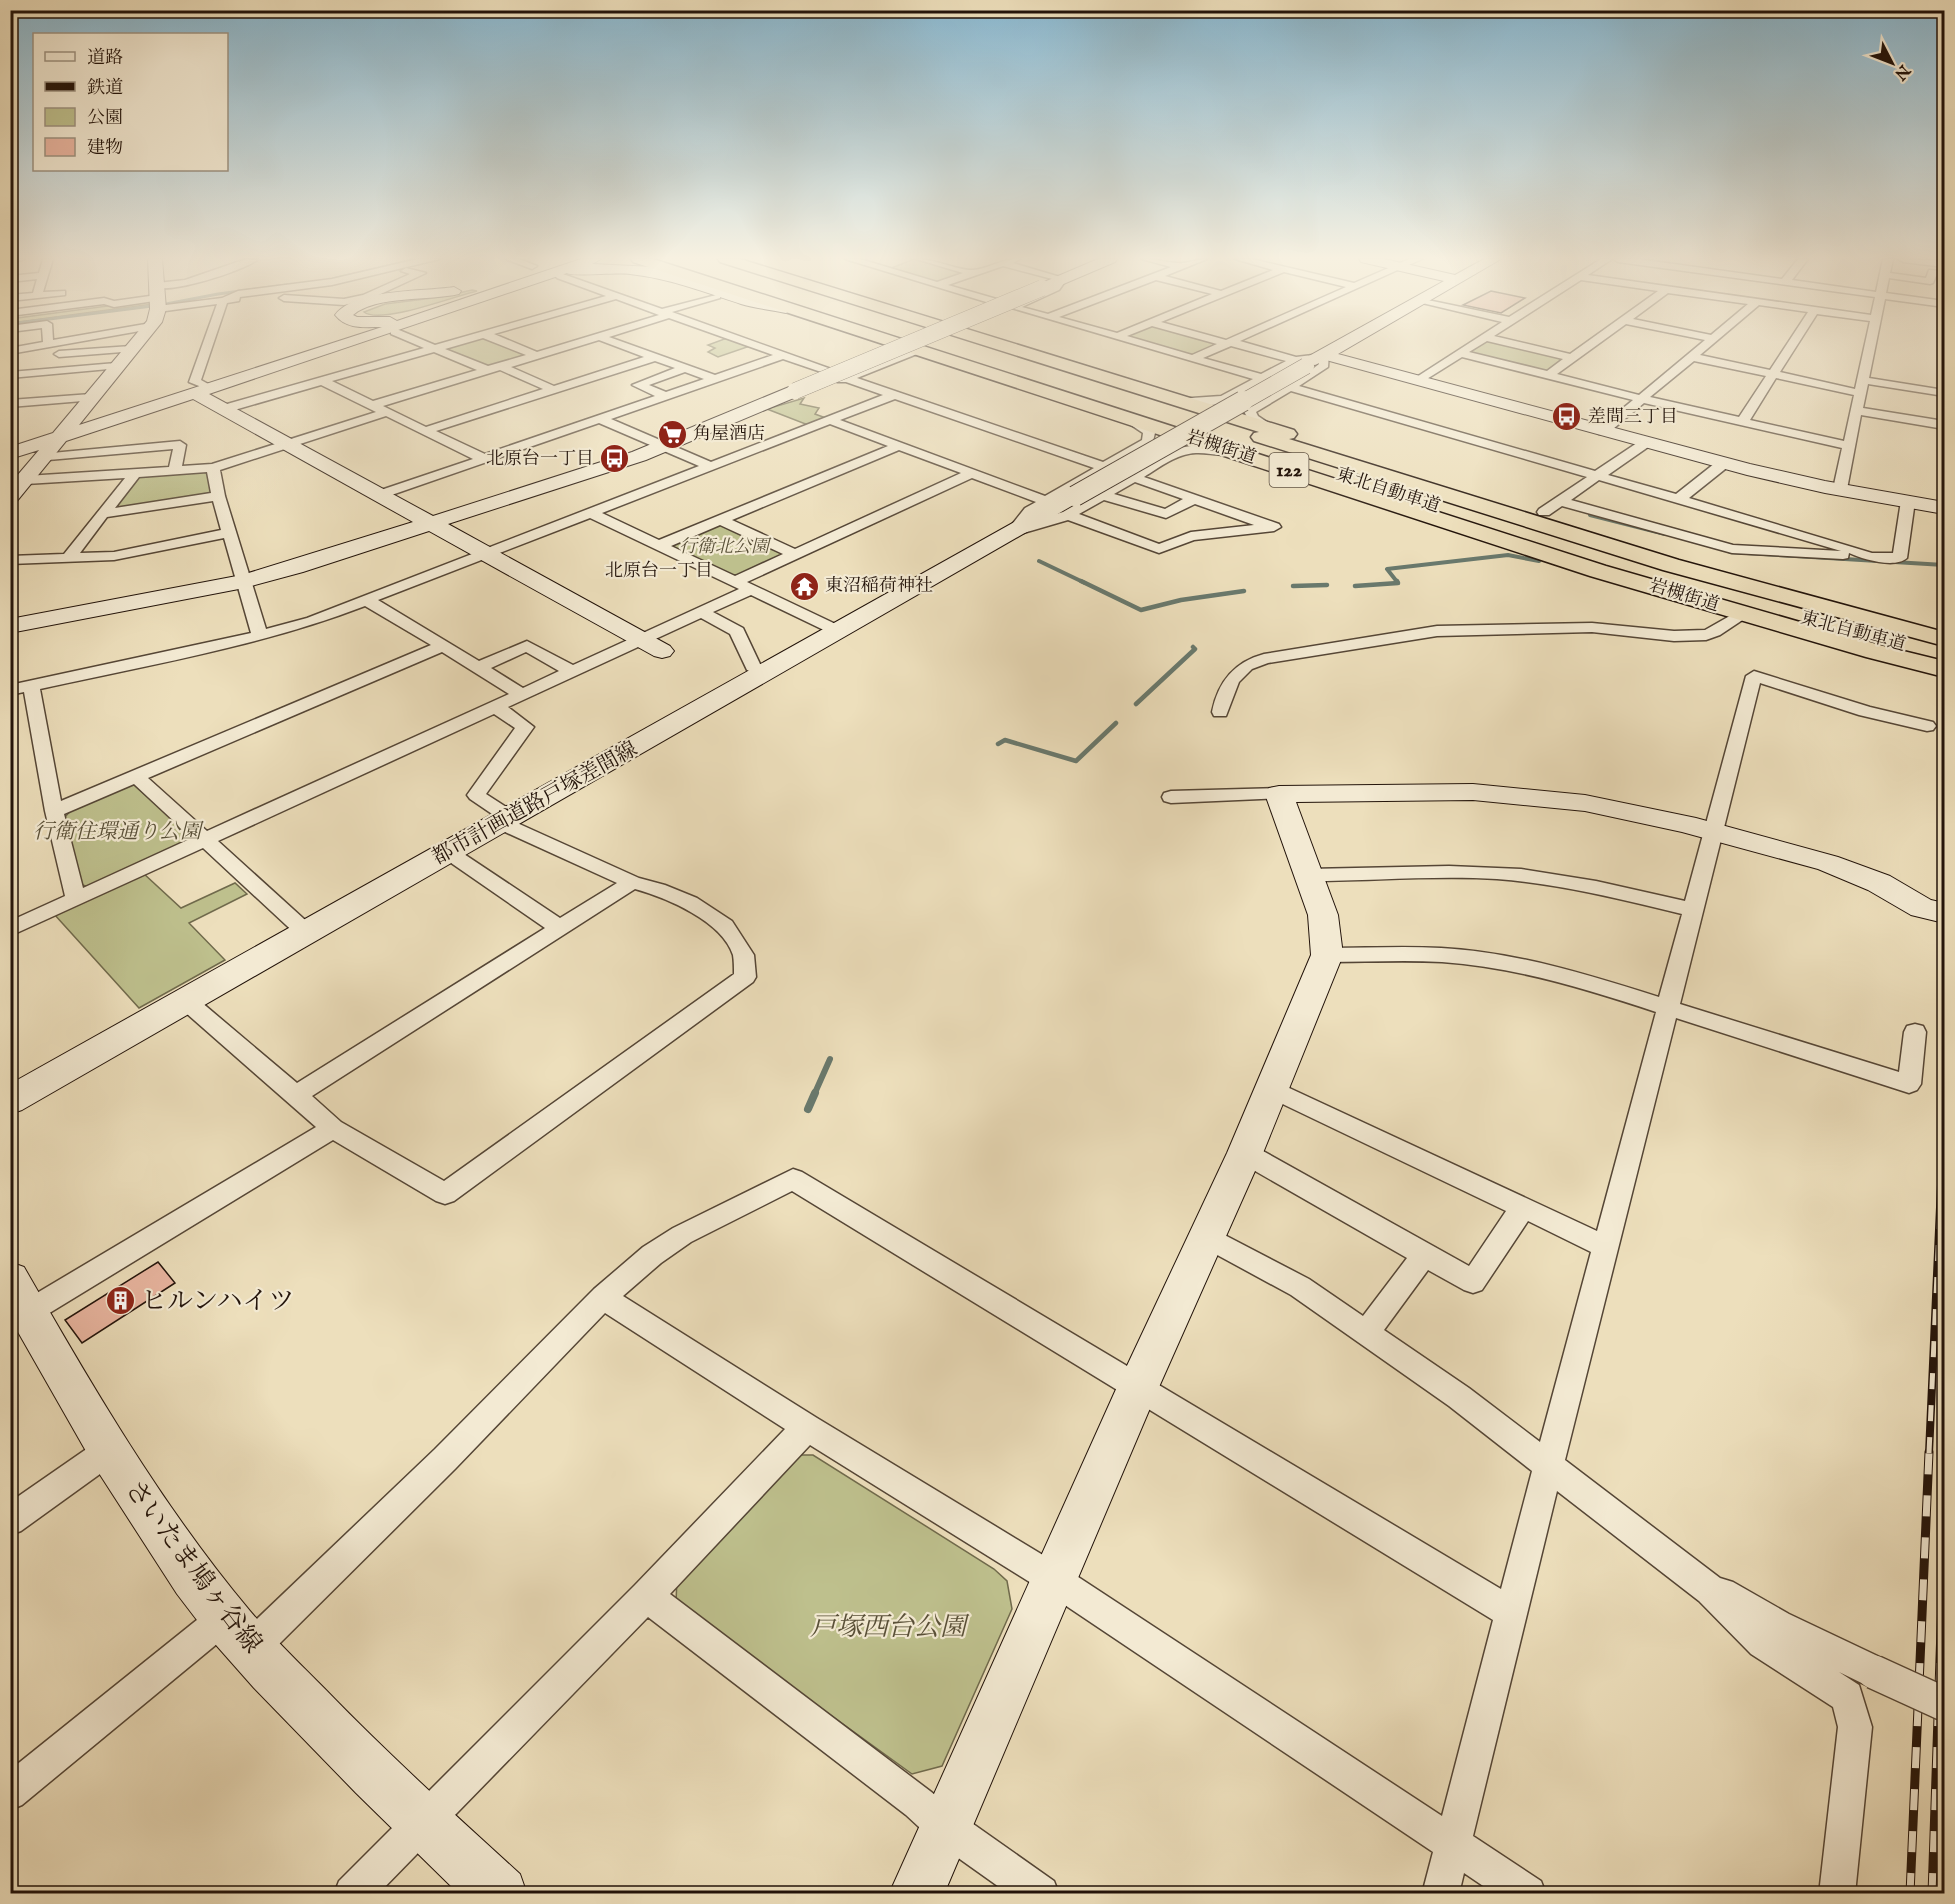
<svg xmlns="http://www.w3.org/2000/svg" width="1955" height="1904" viewBox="0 0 1955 1904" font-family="'IM FELL English','Noto Serif JP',serif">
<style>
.green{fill:#bec08d;stroke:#706a4c;stroke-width:1.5}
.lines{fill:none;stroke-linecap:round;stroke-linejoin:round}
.stream-far4{stroke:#69796d;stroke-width:3}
.stream-far3{stroke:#69796d;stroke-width:4}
.stream-far2{stroke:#69796d;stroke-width:4.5}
.stream-far1{stroke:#69796d;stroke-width:6}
.stream{stroke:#69796d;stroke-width:8}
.building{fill:#eab6a1;stroke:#22130a;stroke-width:1.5}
.street-casing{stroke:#554636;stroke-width:3}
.secondary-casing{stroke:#22130a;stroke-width:2}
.highway-casing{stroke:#22130a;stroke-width:3}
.street{fill:#f3ead3;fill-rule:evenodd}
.secondary{fill:#f3ead3;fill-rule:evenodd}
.highway{fill:#eddfbc;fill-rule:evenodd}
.rail-far1-casing{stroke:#22130a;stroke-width:8}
.rail-casing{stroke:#22130a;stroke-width:9}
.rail-far1{stroke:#f3ead3;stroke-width:5;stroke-dasharray:16;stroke-linecap:butt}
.rail{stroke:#f3ead3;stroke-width:7;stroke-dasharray:21;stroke-linecap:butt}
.street-bridge-casing{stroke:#554636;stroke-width:36;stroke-linecap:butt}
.secondary-bridge-far1-casing{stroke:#22130a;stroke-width:17;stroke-linecap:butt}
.secondary-bridge-casing{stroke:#22130a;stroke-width:22;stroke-linecap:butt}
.street-bridge{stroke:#f3ead3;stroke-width:33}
.secondary-bridge-far1{stroke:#f3ead3;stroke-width:16}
.secondary-bridge{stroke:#f3ead3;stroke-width:20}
.labels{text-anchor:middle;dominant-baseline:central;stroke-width:4.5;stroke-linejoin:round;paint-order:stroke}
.far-poi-label{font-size:18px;fill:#22130a;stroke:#f3ead3;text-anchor:start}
.far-street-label{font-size:18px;fill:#22130a;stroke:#f3ead3}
.far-park-label{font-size:18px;font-style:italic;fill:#595038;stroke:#f3ead3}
.far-neighbourhood-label{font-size:18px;fill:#22130a;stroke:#f3ead3}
.shield{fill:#f3ead3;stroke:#615446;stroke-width:1.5}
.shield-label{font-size:20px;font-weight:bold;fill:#22130a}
.street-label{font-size:21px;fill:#22130a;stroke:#f3ead3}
.park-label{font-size:21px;font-style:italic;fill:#595038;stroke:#f3ead3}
.near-poi-label{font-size:26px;fill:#22130a;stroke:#f3ead3;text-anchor:start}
.near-street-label{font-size:26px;fill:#22130a;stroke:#f3ead3}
.near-park-label{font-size:26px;font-style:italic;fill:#595038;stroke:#f3ead3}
</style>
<rect width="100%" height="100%" fill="#eddfbc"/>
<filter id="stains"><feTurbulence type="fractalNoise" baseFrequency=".00333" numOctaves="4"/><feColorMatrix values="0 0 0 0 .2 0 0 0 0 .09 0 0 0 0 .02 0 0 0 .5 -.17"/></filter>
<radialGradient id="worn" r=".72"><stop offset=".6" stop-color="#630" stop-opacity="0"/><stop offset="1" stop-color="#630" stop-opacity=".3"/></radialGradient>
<path class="green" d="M914 259H920L967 272 942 282H935L889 269Z
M472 290 477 291C455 296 380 325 364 312L385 304 441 297Z
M145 301 153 304 11 323 10 319Z
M1151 325 1217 342V344L1194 354 1187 355 1128 338 1127 335Z
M481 336 529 355 493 366H484L444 349Z
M727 338 750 346 718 357 708 352 715 348 708 345Z
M1488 340 1566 359 1549 371 1542 372 1473 354 1470 351Z
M804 398 800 404 819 408 815 414 826 418 808 425 767 409Z
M200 471 209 473 213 494 110 509 133 478Z
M720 523 786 554 741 575H729L673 548V543Z
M127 785H134L192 836 187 843 91 888 80 884 65 817 73 808Z
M143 873 181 908 235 883 247 894 189 923 225 960 139 1008 54 914Z
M798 1455H813L994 1569 1007 1581 1012 1609 942 1766 912 1774 676 1603 677 1577Z"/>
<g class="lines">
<path class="stream-far4" d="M333 279 417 259
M166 304 218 294 287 285
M10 324 152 306"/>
<path class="stream-far3" d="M1590 515 1665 534
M1730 552 1944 565
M1039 561 1085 583
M1398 583 1387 569 1508 555 1539 561"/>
<path class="stream-far2" d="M1081 581 1141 610 1181 600 1244 591
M1293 586 1327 585
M1355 586 1398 583 1397 581
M1136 704 1195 649 1193 647
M998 744 1005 740 1076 761 1116 723"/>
<path class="stream-far1" d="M814 1095 830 1059"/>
<path class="stream" d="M808 1109 815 1093"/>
</g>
<path class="building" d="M1491 291 1525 298 1501 313 1463 305Z
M158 1262 175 1283 82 1343 65 1320Z"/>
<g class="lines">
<defs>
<path id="street" d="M10 259H25L10 263Z
M43 259H53L43 292 65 291V295L10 301V295L33 293 37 279 10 282V276L39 273Z
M246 259 257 260C243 271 166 296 152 286L157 283 185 280Z
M418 259H440L332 285 240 297 239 301 227 303 201 380 210 385 204 388 189 382 217 304 158 312 153 309 158 306 222 298 238 291 332 279Z
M505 259H519L537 266 532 269Z
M845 259H860L937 282 963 273 916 259C936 259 959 271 973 270 988 269 1001 259 1020 259L1013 263 1067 279 1059 290 1022 307 1048 314 1171 267 1142 259C1155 259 1165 262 1177 263 1186 264 1197 259 1207 259L1165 276 1221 291 1273 270 1235 259H1252L1354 283 1409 259H1422L1240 341 1296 357 1329 353 1328 367 1299 386 1595 471 1643 439H1651L1653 442 1651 445 1608 475 1676 494 1719 460H1729L1730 463 1729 466 1689 498 1872 553H1893L1901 501 1908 497 1913 498 1915 501 1907 558C1895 569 1862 559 1849 553L1848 558 1843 559 1732 553 1562 506 1549 515H1539L1537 512 1539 509 1587 477 1291 391 1256 412 1258 416 1270 424V430C1258 432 1248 421 1244 411L1246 408 1314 368 1319 364V359C1283 366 1260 390 1227 402 1212 407 1196 405 1181 405L1177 403V399L1221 396 1253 379 1008 307 1052 286 1056 280 1003 266 948 285 1000 300 1001 302 996 305ZM1284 272 1346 287 1226 340 1161 322ZM1156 280 1212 294 1117 333 1059 317ZM1152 326 1217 344 1192 355 1127 336ZM1231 346 1286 361 1261 374 1203 358ZM1599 480 1841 551 1733 545 1571 500Z
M1601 259H1612L1588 275 1871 315 1875 297 1618 262 1613 259H1638L1782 279 1798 259H1808L1792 280 1876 292 1883 259H1893L1890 273 1926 278 1929 270 1944 271V277L1936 276 1933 283 1930 284 1889 278 1886 293 1944 301V307L1885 299 1869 378 1944 390V396L1868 384 1863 408 1944 421V429L1861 415 1847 489 1840 493 1833 489 1842 448 1644 403 1607 434H1599V428L1633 400 1462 357 1422 382H1414L1412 380 1502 322 1418 302V298L1509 317ZM1581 280 1658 291 1570 354 1494 336ZM1668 293 1748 304 1711 335 1633 319ZM1759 305 1808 312 1770 370 1700 355ZM1817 314 1870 321 1855 389 1780 372ZM1626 324 1705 340 1639 395 1557 374ZM1487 341 1563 359 1547 371 1469 352ZM1694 361 1766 376 1739 417 1650 397ZM1776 378 1854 395 1844 441 1750 420Z
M1898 259 1944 261V267L1903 262Z
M406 268 426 273 370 299 344 305 284 301 279 298 284 295 344 299 363 295 410 274 401 271Z
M560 273 662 309 720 294V298L672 312 831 369V373L827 374 783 359 611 419 711 462 883 395 846 382H837L835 380 918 347 923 350 922 352 857 378 1103 462 1142 440 1143 433 1125 421V415C1137 413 1148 424 1155 433L1152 445 1051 504 1035 514 1027 523 1063 512 1173 449 1197 445 1231 447 1237 451C1228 459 1208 452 1196 453 1176 454 1160 467 1144 477L1279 524 1281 527 1274 531 1194 540 1159 553 1068 520 1013 536 1006 532 1025 508 1036 502 972 478 747 582 844 628 846 631 844 634H832L751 595 713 612 743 628 760 664 774 673 772 676 766 678 747 670 730 634 701 618 508 707 534 727 486 794 517 814 519 818 515 822 639 878 665 885 697 898 732 921 754 955 756 977 753 982 454 1201 445 1204 436 1201 333 1140 20 1331 10 1335V1309L316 1127 178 1006 175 1001 178 996 186 993 194 996 297 1083 545 928 441 856 438 852 441 848H455L560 918 617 883 494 827 492 823 498 818 470 799 467 795 515 728 494 714 218 841 314 928 317 933 314 938 307 940 300 938 203 848 10 936V921L65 896 45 811 24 692 10 695V685L251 633 224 538 114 560 10 564V556L64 554 125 478 26 484 19 480 26 476 169 467 173 449 37 461 35 458 37 455 41 454 180 441 186 445 182 466 212 464 376 412 321 385 224 413 218 409 220 406 424 348 391 334V330H399L435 345 606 296 557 278 555 276ZM616 299 659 315 537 352 494 334ZM669 318 773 355 715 375 609 337ZM483 338 526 355 488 366 445 349ZM599 340 644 357 554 386 511 367ZM434 352 477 370 373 401 332 381ZM655 361 675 368 632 385 655 396 485 454 436 431ZM500 370 543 389 426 427 383 406ZM685 372 704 379 666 392 649 385ZM895 399 1094 468 1045 496 840 420ZM386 416 473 459 375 492 373 495 375 498 380 499 599 423 699 466 307 618 266 629 225 496 220 470ZM830 424 888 446 659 540 602 513ZM899 450 961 473 795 549 732 520ZM207 472 211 493 115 508 139 477ZM1135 482 1183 499 1165 509 1114 494ZM1104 500 1166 518 1195 504 1254 525 1191 532 1159 544 1079 514ZM213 501 221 530 114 552 80 553 107 517ZM590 518 739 589 573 665 527 641 479 661 378 600ZM720 525 783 554 735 576 671 546ZM365 606 431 645 61 801 40 689C149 665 261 646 365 606ZM442 652 509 694 207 831 148 778ZM526 652 559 671 523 688 491 668ZM134 784 192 838 83 888 64 814ZM635 889C667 898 722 921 733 955 734 961 734 968 734 974L444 1181 341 1122 312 1096Z
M157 295 162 298 161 300 114 307 104 304 10 316V310L104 298 114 301Z
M47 321 52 324 53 340 151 323 156 326 151 329 10 354V348L43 342 42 328 10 332V326Z
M131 346 136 349 135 351 59 357 54 354 59 351Z
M116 363 122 366 120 368 10 378V372Z
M91 394 97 398 95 400 10 407V400Z
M1742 609 1750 614 1747 617 1720 635 1706 640 1674 641 1592 632 1437 636 1268 663 1252 669 1239 682 1226 716H1214L1212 712C1218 682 1234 662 1264 654L1437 626 1592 623 1674 631 1705 630Z
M1754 671 1870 707 1933 722 1936 726 1933 730 1927 731 1859 715 1760 683 1680 1004 1899 1072 1904 1032 1907 1026 1915 1024 1923 1026 1926 1032 1921 1084 1917 1090 1909 1093 1676 1018 1565 1460 1720 1578 1733 1582 1789 1614 1886 1660 1891 1672 1886 1684 1874 1689 1839 1672 1859 1685 1872 1727 1855 1894H1819L1838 1727 1833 1707 1751 1654 1699 1601 1557 1491 1473 1836 1541 1881 1546 1894H1495L1464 1873 1459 1894H1422L1433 1852 1044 1591 810 1445 670 1594 930 1791 959 1814 1054 1881 1059 1894H1009L933 1840 906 1815 648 1617 378 1894H334L339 1881 635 1585 785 1429 605 1313 455 1469 263 1660 251 1664 239 1660 235 1648 239 1636 435 1449 594 1289 643 1247 673 1228 793 1169 802 1172 1501 1589 1532 1471 1449 1406 1291 1295 1197 1244 1193 1237 1197 1230 1206 1226 1215 1230 1309 1279 1363 1316 1407 1258 1236 1160 1233 1153 1236 1146 1245 1144 1254 1146 1469 1266 1506 1211 1264 1095 1260 1089 1264 1083 1272 1080 1597 1231 1656 1012C1586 989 1515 967 1442 962 1404 960 1365 962 1327 962L1320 960 1316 955 1320 950 1327 948C1365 948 1404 946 1441 948 1516 952 1589 975 1659 997L1682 914C1621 899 1560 884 1497 879 1435 875 1372 881 1309 881L1302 879 1299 875 1302 871 1309 869 1449 866 1521 869 1596 881 1685 901 1746 676ZM792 1191 1493 1620 1442 1816 1066 1569 817 1418 623 1296 661 1263 691 1242ZM1528 1221 1591 1252 1540 1442 1469 1388 1384 1330 1428 1270 1464 1290 1473 1293 1482 1290Z
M1279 788 1285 790 1288 794 1285 798 1171 803 1164 801 1162 797 1164 793 1171 791Z
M108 1437 118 1441 123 1451 118 1461 21 1531 10 1535V1502L98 1441Z
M224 1602 235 1607 240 1618 235 1629 22 1805 10 1810V1770L213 1607Z"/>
<path id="secondary" d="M148 259H162L166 309 162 322 79 425 382 327C365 327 347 330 335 315 356 288 422 292 454 287L461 291 459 294C430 301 376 295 353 315L357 317H390L397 321 581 259H601L592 264 654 267 751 297 791 305 794 308 786 313C771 310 755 308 741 304 704 292 668 278 630 274 617 272 572 277 567 273L209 394 433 516 632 452 789 387H801L804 391 801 395 646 460 448 524 670 646 674 651 670 656 662 658 654 656 429 531 303 572 244 588 10 633V619L242 575 413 522 193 399 66 441 17 501 10 503V484L39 450 10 459V447L53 433 147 321 150 309Z
M1098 259H1117L1115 262 1047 291H1037L1035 288 1037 285Z
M1359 259H1384L1455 275 1484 259H1501L1338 354 1750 464 1825 481 1944 502V514L1825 493 1747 475 1326 360 1315 365 1309 364 1307 360 1309 356 1444 281 1361 262Z
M1075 490 1082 492 1085 496 1082 500 22 1110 10 1114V1084L1068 492Z
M1473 784 1585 795 1696 818 1838 857 1890 876 1931 900 1944 903V923L1911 915 1868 890 1818 869 1682 832 1585 811 1473 800 1296 802 1338 915 1343 955 1263 1153 1159 1387 944 1894H889L1117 1387 1227 1153 1311 955 1308 915 1265 794 1269 788 1279 786Z
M10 1262 24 1267C92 1386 162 1506 250 1611 274 1639 300 1664 326 1690 388 1754 454 1814 520 1874L527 1894H459L356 1793 254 1688 216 1645 177 1594 95 1467 10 1318Z"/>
<path id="highway" d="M631 259H653L1606 566 1883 646 1944 661V677L1866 657 1590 576 633 262Z
M718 259H740L1294 430 1297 434 1294 438 1289 439 1679 560 1944 632V646L1663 570 1254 441 1251 437 1254 433 1259 432 720 262Z"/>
</defs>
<use href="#street" class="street-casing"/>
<use href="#secondary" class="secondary-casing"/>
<use href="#highway" class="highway-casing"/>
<use href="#street" class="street"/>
<use href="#secondary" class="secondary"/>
<use href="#highway" class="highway"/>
<defs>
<path id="rail-far1" d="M1929 1453 1944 1118"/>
<path id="rail" d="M1910 1894 1929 1452
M1932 1894 1944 1541"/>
</defs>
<use href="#rail-far1" class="rail-far1-casing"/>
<use href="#rail" class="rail-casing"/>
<use href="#rail-far1" class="rail-far1"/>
<use href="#rail" class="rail"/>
<defs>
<path id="street-bridge" d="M1874 1672 1944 1704"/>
<path id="secondary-bridge-far1" d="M795 391 1042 288
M1241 403 1306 366"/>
<path id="secondary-bridge" d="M1075 496 1243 401"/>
</defs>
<use href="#street-bridge" class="street-bridge-casing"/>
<use href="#secondary-bridge-far1" class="secondary-bridge-far1-casing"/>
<use href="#secondary-bridge" class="secondary-bridge-casing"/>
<use href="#street-bridge" class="street-bridge"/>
<use href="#secondary-bridge-far1" class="secondary-bridge-far1"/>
<use href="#secondary-bridge" class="secondary-bridge"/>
</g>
<linearGradient id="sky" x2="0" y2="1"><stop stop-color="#88b8d1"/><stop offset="0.49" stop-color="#f7f1e1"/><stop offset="1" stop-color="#f7f1e1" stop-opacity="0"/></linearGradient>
<rect width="1955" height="526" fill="url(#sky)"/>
<defs>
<symbol id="bus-disc" viewBox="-11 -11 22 22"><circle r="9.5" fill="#8f2418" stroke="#f3ead3"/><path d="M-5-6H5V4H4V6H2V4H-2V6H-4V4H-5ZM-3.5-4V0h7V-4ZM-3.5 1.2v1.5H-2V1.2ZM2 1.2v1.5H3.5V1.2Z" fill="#fff"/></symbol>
<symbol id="supermarket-disc" viewBox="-11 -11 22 22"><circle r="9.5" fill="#8f2418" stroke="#f3ead3"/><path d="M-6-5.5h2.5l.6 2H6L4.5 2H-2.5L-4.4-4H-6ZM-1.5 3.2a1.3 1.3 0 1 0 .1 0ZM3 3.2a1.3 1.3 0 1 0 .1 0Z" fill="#fff"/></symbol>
<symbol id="temple-disc" viewBox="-11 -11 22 22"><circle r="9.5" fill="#8f2418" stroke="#f3ead3"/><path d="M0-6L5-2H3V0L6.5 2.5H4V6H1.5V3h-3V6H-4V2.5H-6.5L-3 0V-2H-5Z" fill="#fff"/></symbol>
<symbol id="building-disc" viewBox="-11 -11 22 22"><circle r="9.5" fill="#8f2418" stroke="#f3ead3"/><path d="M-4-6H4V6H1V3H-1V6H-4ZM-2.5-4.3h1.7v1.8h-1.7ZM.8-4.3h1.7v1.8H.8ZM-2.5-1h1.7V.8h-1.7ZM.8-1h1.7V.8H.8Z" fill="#fff"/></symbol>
</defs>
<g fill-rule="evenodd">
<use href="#bus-disc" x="1550" y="400" width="33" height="33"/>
<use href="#supermarket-disc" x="656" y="418" width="33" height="33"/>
<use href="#bus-disc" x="598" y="442" width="33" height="33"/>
<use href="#temple-disc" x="788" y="570" width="33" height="33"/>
<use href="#building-disc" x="104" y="1284" width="33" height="33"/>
</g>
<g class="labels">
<g class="far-poi-label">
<text x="1588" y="417">差間三丁目</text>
<text x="693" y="434">角屋酒店</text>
<text x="594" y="459" text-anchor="end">北原台一丁目</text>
<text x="825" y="586">東沼稲荷神社</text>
</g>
<g class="far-street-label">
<text transform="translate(1221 448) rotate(18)">岩槻街道</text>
<text transform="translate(1388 491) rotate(18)">東北自動車道</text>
<text transform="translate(1684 596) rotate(17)">岩槻街道</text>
<text transform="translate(1853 632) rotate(15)">東北自動車道</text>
</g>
<g class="far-park-label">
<text x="724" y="547">行衛北公園</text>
</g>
<g class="far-neighbourhood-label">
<text x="659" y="571">北原台一丁目</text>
</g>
<rect class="shield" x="1269.5" y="453" width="39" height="34" rx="4.5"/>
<g class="shield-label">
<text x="1289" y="470">122</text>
</g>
<g class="street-label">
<text transform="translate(535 804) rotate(-29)">都市計画道路戸塚差間線</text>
</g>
<g class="park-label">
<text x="117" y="832">行衛住環通り公園</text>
</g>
<g class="near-poi-label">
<text x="141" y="1301">ヒルンハイツ</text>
</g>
<g class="near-street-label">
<text transform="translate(193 1567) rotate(53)">さいたま鳩ヶ谷線</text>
</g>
<g class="near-park-label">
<text x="888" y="1627">戸塚西台公園</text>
</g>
</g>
<rect width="1955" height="1904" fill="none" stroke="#eddfbc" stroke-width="36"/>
<rect x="12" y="12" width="1931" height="1880" fill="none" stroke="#22130a" stroke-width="3"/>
<rect x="18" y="18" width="1919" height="1868" fill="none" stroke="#22130a" stroke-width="1.5"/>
<rect x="33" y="33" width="195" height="138" fill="#f3ead3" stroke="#9f9483" stroke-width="1.5"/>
<rect x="45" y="52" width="30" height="9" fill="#f3ead3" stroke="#9f9483" stroke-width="1.5"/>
<text x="87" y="63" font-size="18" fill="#22130a">道路</text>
<rect x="45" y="82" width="30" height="9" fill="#22130a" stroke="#9f9483" stroke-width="1.5"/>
<text x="87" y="93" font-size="18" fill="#22130a">鉄道</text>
<rect x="45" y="108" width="30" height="18" fill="#bec08d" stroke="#9f9483" stroke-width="1.5"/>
<text x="87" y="123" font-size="18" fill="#22130a">公園</text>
<rect x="45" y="138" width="30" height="18" fill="#eab6a1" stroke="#9f9483" stroke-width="1.5"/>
<text x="87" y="153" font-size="18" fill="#22130a">建物</text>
<g transform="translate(1892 63) rotate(132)" stroke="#f3ead3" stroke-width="4.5" paint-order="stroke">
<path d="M0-4.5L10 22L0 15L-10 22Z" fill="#22130a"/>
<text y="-9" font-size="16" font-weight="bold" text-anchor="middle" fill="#22130a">N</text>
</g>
<rect width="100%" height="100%" filter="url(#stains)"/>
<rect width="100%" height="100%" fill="url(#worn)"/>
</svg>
